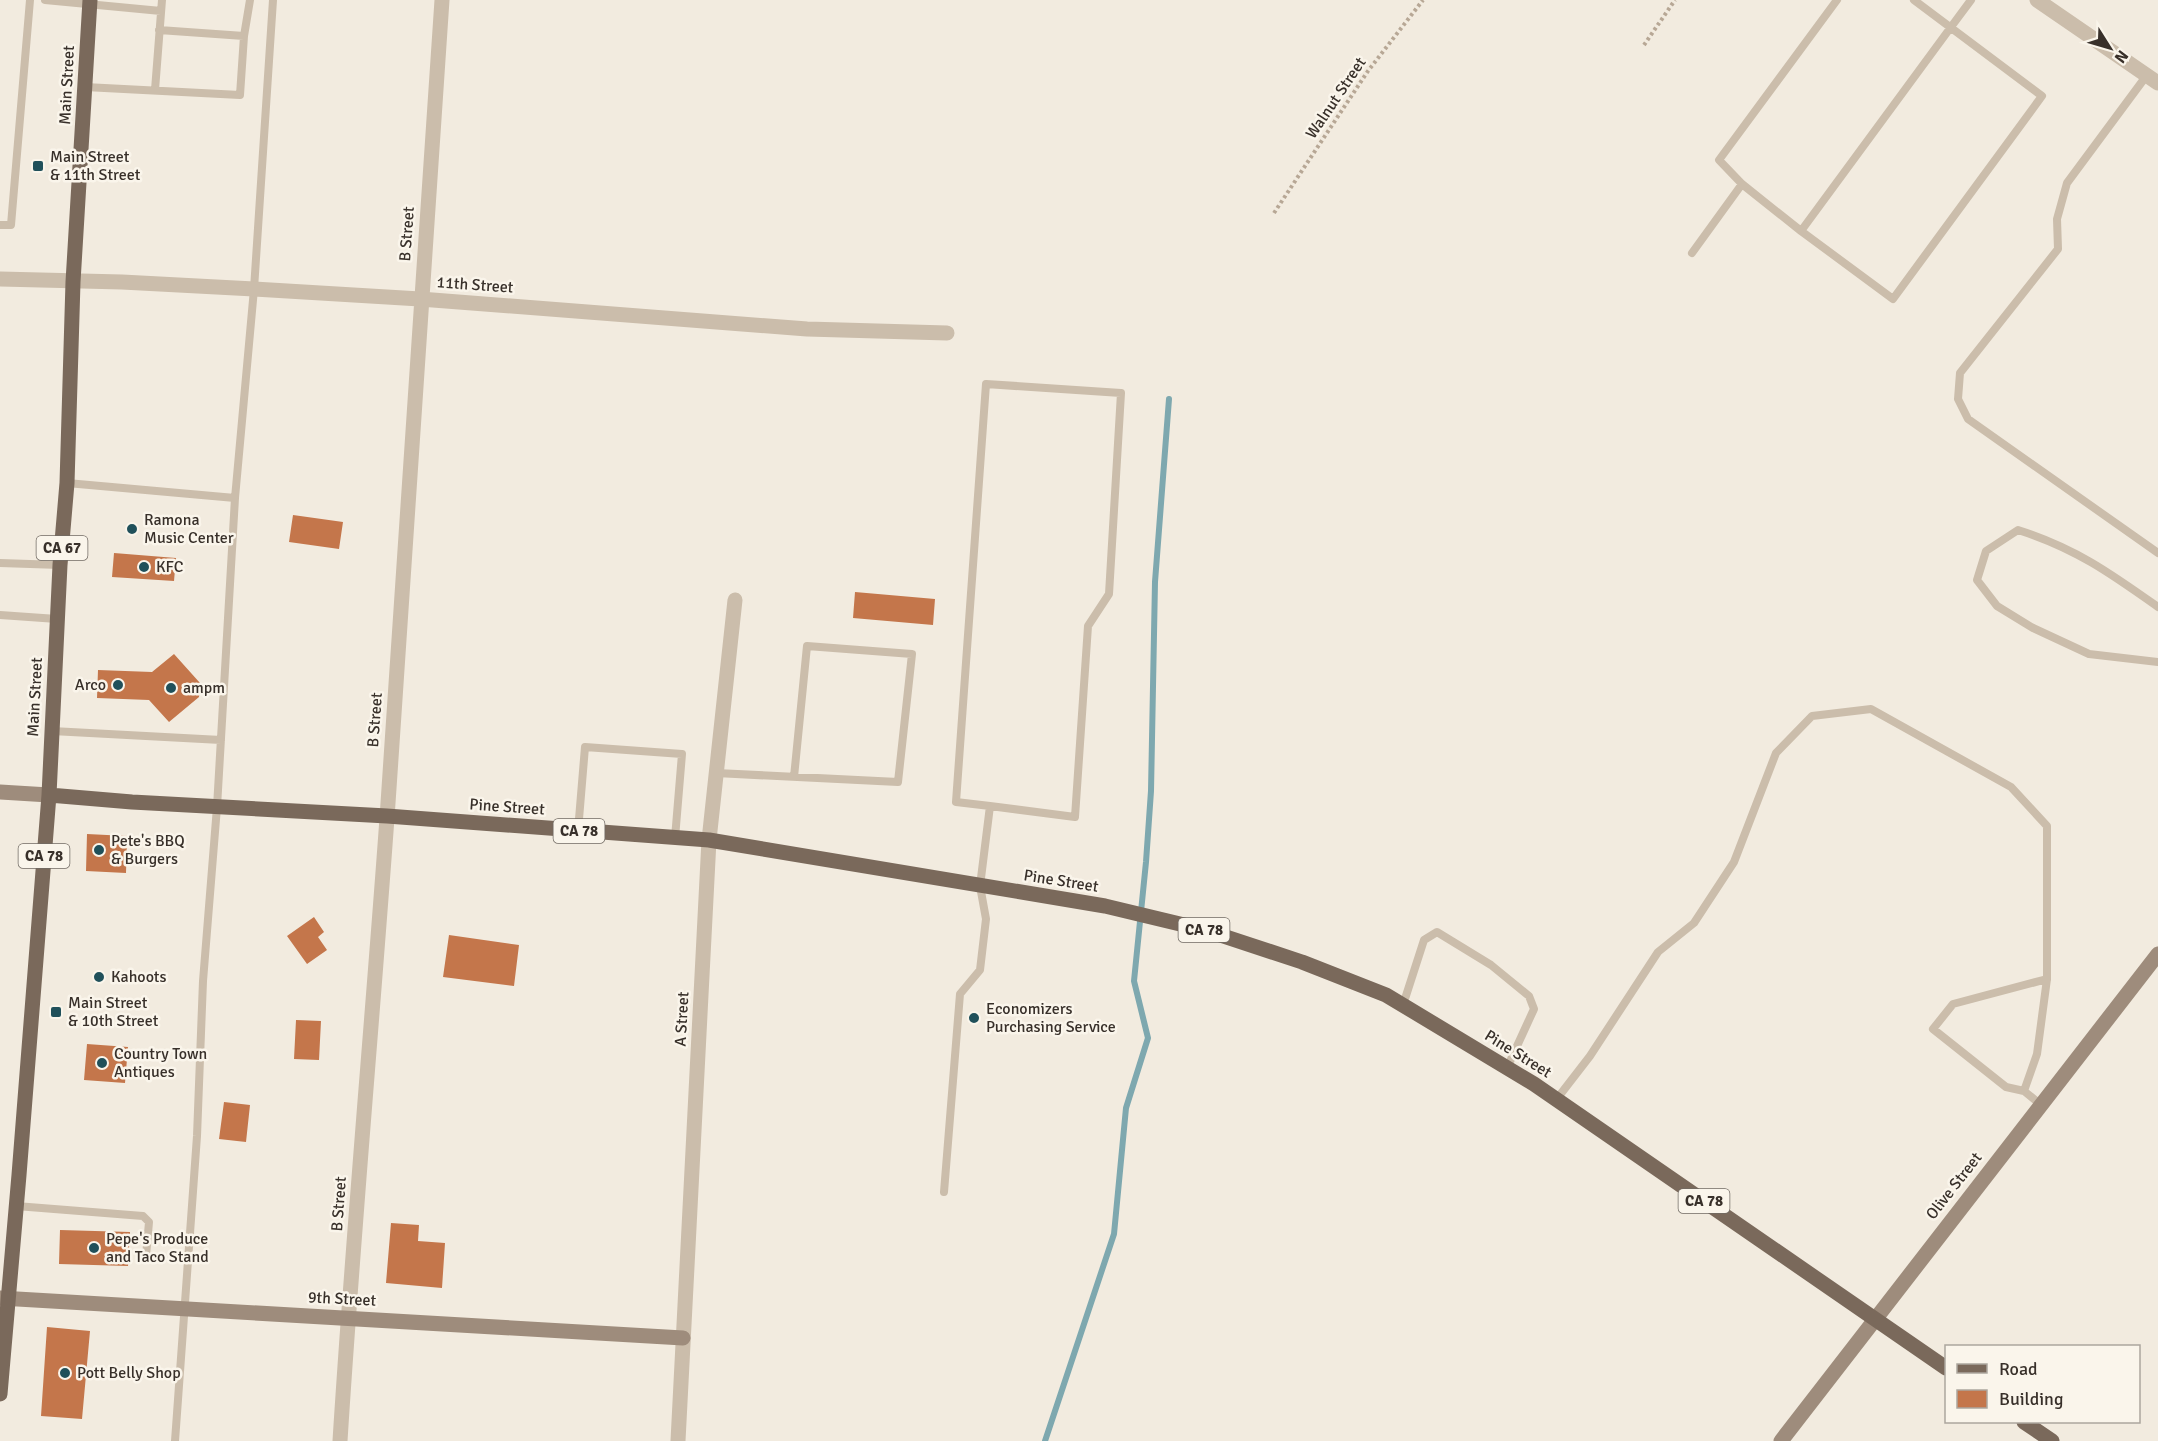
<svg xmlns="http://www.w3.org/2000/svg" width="2158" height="1441" viewBox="0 0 2158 1441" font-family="Signika,sans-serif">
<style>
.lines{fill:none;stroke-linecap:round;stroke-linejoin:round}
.stream{stroke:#7ea8af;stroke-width:6}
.building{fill:#c4764b}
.path{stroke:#b7a795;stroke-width:4;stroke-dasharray:3 3;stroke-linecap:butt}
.lane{stroke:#cbbdab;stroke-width:8}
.street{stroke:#cbbdab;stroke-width:15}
.secondary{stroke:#9e8c7c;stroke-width:15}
.primary{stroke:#7a695b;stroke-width:15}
.poi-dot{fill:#20505a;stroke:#faf5eb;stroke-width:2}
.labels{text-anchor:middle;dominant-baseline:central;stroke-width:5;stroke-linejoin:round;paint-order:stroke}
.shield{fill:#faf5eb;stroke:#726b64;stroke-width:1.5}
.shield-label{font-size:15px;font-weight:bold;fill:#38302a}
.street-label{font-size:16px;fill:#38302a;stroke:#faf5eb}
.poi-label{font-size:16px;fill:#38302a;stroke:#faf5eb;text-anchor:start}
</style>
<rect width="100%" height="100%" fill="#f2ebdf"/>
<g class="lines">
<path class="stream" d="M1045 1441 1114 1234 1126 1108 1148 1038 1134 981 1146 862 1151 791 1155 582 1169 399"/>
</g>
<path class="building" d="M293 515 343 522 339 549 289 542Z
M114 553 176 558 174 581 112 577Z
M855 592 935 599 933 625 853 618Z
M174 654 200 683 199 697 169 722 149 700 97 698 98 670 152 672Z
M87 834 127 836 126 873 86 871Z
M314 917 324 932 318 937 327 950 307 964 287 936Z
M449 935 519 945 514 986 443 977Z
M296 1020 321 1021 319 1060 294 1059Z
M87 1044 128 1047 125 1083 84 1080Z
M224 1102 250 1105 246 1142 219 1139Z
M391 1223 419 1225 418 1241 445 1243 442 1288 386 1283Z
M60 1230 130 1232 128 1266 59 1264Z
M47 1327 90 1331 82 1419 41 1416Z"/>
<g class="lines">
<path class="path" d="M1644 45 1675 0
M1274 213 1368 71 1423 0"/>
<path class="lane" d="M45 0 161 11
M1914 0 2042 96 1893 299 1801 231 1951 27 1971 0
M244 36 250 0
M2147 75 2067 183 2057 219 2058 249 1960 373 1958 399 1968 419 2158 553
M85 87 240 95 244 36 159 30
M155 90 162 0
M0 225H11L30 0
M1801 231 1742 184 1719 160 1837 0
M1692 253 1742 184
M67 483 235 498
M0 563 60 565
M2158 607C2110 573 2075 548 2018 530L1986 551 1977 580 1997 606 2033 628 2089 654 2158 662
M0 615 57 619
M52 731 221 740
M716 773 898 782 912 654 807 646 794 777
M578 831 585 747 682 754 675 838
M1403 1005 1424 940 1437 932 1491 965 1529 996 1534 1009 1507 1068
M2024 1091 2006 1087 1933 1029 1953 1004 2047 979
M1556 1100 1590 1056 1658 952 1694 923 1734 862 1776 753 1812 716 1871 709 2011 787 2047 826V979L2037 1054 2024 1091 2040 1104
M944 1192 960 994 980 970 986 919 980 886 990 806 1075 817 1088 626 1109 594 1121 393 986 384 956 802 990 806
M16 1206 143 1216 149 1222 146 1256
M175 1441 197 1136 203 981 217 807 235 498 254 289 273 0"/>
<path class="street" d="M2037 0 2158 83
M0 279 122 282 254 289 420 299 807 329 947 333
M340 1441C353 1233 372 1026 387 818 407 546 422 273 442 0
M678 1441 709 840 735 600"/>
<path class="secondary" d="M0 792 49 795
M0 1298 683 1338
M1781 1441 2158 954"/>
<path class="primary" d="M49 795 132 802 387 816 709 840 1105 906 1205 930 1302 962 1386 995 1534 1084 1946 1368
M0 1394 19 1175 49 795 60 565 67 483 73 282 90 0
M2024 1422 2052 1441"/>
</g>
<g class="poi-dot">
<rect x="32" y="160" width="12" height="12" rx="3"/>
<circle cx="132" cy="529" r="6"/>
<circle cx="144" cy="567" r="6"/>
<circle cx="118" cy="685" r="6"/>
<circle cx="171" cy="688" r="6"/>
<circle cx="99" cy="850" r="6"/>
<circle cx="99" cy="977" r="6"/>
<rect x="50" y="1006" width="12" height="12" rx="3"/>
<circle cx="974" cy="1018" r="6"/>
<circle cx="102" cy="1063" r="6"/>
<circle cx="94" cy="1248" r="6"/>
<circle cx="65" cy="1373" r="6"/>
</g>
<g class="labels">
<g class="shield">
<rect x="36.5" y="536" width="51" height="24" rx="4.5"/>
<rect x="553.5" y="819" width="51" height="24" rx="4.5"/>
<rect x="18.5" y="844" width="51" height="24" rx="4.5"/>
<rect x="1178.5" y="918" width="51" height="24" rx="4.5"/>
<rect x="1678.5" y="1189" width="51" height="24" rx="4.5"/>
</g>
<g class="shield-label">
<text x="62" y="548">CA 67</text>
<text x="579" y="831">CA 78</text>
<text x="44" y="856">CA 78</text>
<text x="1204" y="930">CA 78</text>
<text x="1704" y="1201">CA 78</text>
</g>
<g class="street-label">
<text transform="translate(67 85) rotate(-87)">Main Street</text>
<text transform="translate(1336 98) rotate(-56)">Walnut Street</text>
<text transform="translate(407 234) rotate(-86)">B Street</text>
<text transform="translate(475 285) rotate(4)">11th Street</text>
<text transform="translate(35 697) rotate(-87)">Main Street</text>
<text transform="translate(375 720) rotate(-86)">B Street</text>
<text transform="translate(507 807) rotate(4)">Pine Street</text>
<text transform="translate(1061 881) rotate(9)">Pine Street</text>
<text transform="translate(682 1019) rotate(-87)">A Street</text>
<text transform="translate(1518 1054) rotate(32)">Pine Street</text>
<text transform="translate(1954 1186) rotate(-52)">Olive Street</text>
<text transform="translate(339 1204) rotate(-86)">B Street</text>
<text transform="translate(342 1299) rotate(3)">9th Street</text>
</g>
<g class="poi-label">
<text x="50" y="157">Main Street<tspan x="50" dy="18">&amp; 11th Street</tspan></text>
<text x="144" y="520">Ramona<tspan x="144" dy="18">Music Center</tspan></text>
<text x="156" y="567">KFC</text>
<text x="106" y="685" text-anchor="end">Arco</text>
<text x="183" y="688">ampm</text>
<text x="111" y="841">Pete's BBQ<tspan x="111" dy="18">&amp; Burgers</tspan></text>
<text x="111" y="977">Kahoots</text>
<text x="68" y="1003">Main Street<tspan x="68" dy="18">&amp; 10th Street</tspan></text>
<text x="986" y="1009">Economizers<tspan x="986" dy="18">Purchasing Service</tspan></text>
<text x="114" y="1054">Country Town<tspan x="114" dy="18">Antiques</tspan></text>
<text x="106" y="1239">Pepe's Produce<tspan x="106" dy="18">and Taco Stand</tspan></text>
<text x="77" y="1373">Pott Belly Shop</text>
</g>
</g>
<rect x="1945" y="1345" width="195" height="78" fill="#faf5eb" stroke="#aca69e" stroke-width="1.5"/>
<rect x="1957" y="1364" width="30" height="9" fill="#7a695b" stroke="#aca69e" stroke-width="1.5"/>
<text x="1999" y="1375" font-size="18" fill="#38302a">Road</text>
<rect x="1957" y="1390" width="30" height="18" fill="#c4764b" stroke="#aca69e" stroke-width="1.5"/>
<text x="1999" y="1405" font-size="18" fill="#38302a">Building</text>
<g transform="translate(2110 48) rotate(127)" stroke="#faf5eb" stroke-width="4.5" paint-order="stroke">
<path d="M0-4.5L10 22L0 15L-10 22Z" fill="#38302a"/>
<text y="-9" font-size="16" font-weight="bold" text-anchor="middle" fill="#38302a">N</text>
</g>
</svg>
